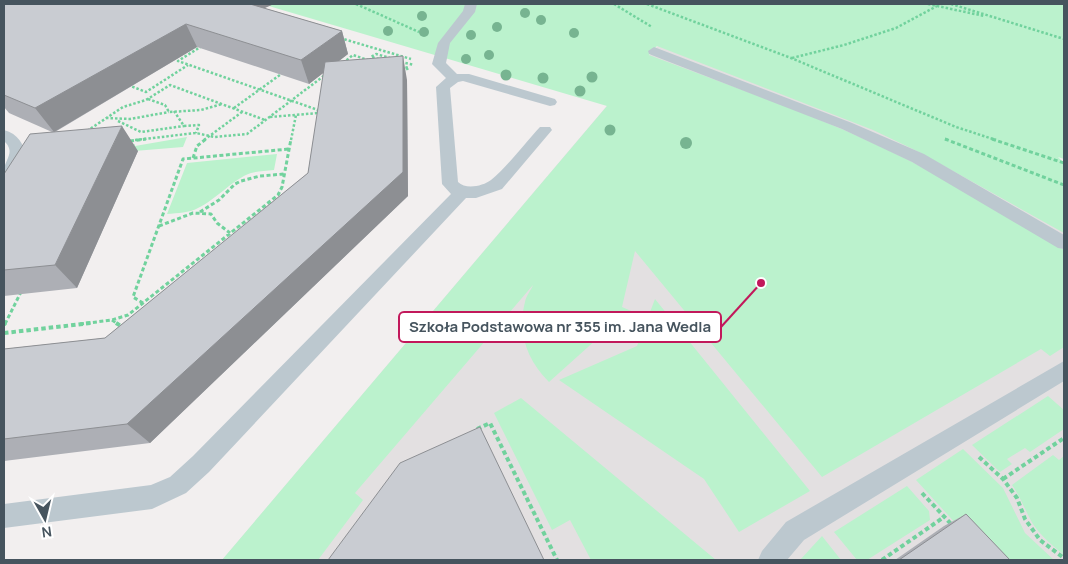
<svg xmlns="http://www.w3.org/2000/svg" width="1068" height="564" viewBox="0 0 1068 564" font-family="Manrope,sans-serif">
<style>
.education{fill:#e3e0e1}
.green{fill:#bbf2cd}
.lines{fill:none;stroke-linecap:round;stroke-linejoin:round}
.path-far2{stroke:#71d29d;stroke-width:2.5;stroke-dasharray:2.5 2;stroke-linecap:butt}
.path-far1{stroke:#71d29d;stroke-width:3;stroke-dasharray:4 2.5;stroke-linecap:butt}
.path{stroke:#71d29d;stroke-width:4;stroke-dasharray:4.5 3;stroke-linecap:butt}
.lane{fill:#bcc8cf;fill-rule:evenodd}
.tree{fill:#77b491}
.wall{fill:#adafb5}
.shaded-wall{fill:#8d8f93}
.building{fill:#c9ccd2;stroke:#8d8f93}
.leader{fill:none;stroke:#c2185b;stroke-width:2}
.callout-dot{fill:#c2185b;stroke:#fff;stroke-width:2}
.callout{fill:#fff;stroke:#c2185b;stroke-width:2}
.callout-label{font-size:15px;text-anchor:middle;font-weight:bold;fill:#46545e}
</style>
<rect width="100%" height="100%" fill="#f2efef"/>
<path class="education" d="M661 42 1064 199V560H222Z"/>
<path class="green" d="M262 4H1064V159L1058 157 1064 163V233L919 152 873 130 657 46 649 55C730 86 814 114 892 152 950 180 1010 216 1064 250V347L1050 356 1041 349 822 477 635 251 622 307 645 317 632 341 607 330 549 382C527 360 517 333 525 302 526 296 531 290 533 285L355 493 363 500 318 560H222L607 106Z
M187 137 183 147 49 158 135 144V146Z
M277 154 274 170C266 171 258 171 251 173 233 179 217 199 198 208 189 213 178 213 167 214L187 163Z
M655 299 810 491 739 532 704 479 559 380 637 346Z
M1048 396 1064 410V429L1030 452 1025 448 1007 459 1012 464 1000 472 972 445Z
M521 398 716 560H591L570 520 552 530 494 413Z
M963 449 1003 488 1025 533 1054 560H989L916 480Z
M1053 455 1059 460 1064 456V555C1053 546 1041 536 1033 524 1025 511 1021 497 1012 485Z
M907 486 929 511 930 520 867 560H857L834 532Z
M822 536 841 560H800Z"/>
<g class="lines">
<path class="path-far2" d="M356 4 419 32
M614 4 652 27
M647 4 791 58 956 127 996 140
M928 4 984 16
M951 4 1064 39
M340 38 411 59
M202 46 178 61 318 110 317 113
M792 58 844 45 896 28 937 6
M379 59 371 57 376 54 390 58
M401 62 414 65
M343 63 353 55 368 60
M401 66 409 68 403 71
M128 85 146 92 188 65
M148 99 165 105 169 112 201 110 222 104
M234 108 284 72
M174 111 184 126 199 125 196 133
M270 117 318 113
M106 118 130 119 169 112
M118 121 141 132 184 126
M87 131 123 107 146 100 170 85 265 120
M945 139 949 140
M135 140 196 133 214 137 247 134 325 75
M204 140 242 112
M291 140 296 115"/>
<path class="path-far1" d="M945 139 1064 185
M992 139 1064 163
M130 141 146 139
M193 158 197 146 206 139
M200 212 219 200 235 184 241 181 260 176 284 174
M159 226 193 213 211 214 217 223 230 233
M143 303 133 297 183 159 289 149
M112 320 118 324
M5 324 21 292
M80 324 112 320 128 315 278 195 282 187 291 139"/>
<path class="path" d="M116 323 124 328
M4 325 5 323
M4 333 91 323
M477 429 490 423 557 560
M979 457 1003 479 1017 498 1025 519 1040 540 1064 558
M1003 479 1064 438
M922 493 952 525
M882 560 944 517"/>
<path class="lane" d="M465 4H477L475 12 450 43 446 63 457 74H469L555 99 557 102 555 105 550 106 463 81 458 82 450 88 458 182C466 190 483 186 491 180 507 167 525 143 540 127H550L552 130 502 189 476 198H466L209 472 186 493 152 509 4 528V504L151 485 170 477 193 456 451 194 442 184 436 87 446 78 432 64 438 43 463 11Z
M654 47 852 123 924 154 1064 235V249L1058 248 912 162 842 129 649 54 648 51Z
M4 130C33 138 30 175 4 182 4 179 3 174 4 170 5 159 16 152 4 141Z
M1064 361V381L804 540 787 560H758L762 551 786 522Z"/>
</g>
<g class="tree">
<circle cx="525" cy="13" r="5"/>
<circle cx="422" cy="16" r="5"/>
<circle cx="541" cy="20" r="5"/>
<circle cx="497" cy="27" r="5"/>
<circle cx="388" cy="31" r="5"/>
<circle cx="424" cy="32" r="5"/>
<circle cx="574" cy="33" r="5"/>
<circle cx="471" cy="35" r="5"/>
<circle cx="489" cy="55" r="5"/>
<circle cx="466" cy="59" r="5"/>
<circle cx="506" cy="75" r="5.5"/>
<circle cx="592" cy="77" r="5.5"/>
<circle cx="543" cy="78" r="5.5"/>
<circle cx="580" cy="91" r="5.5"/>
<circle cx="610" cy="130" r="5.5"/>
<circle cx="686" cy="143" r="6"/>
</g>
<path class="wall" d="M4 4H274L264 8 342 31 348 54 339 61 407 80 408 196 150 443 4 461V349L105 338 308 173 324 72 309 84 197 47 55 132 138 151 77 288 4 296V174L52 132 9 113 4 107Z
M966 514 1010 560H895L944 526Z"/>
<path class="shaded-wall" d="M230 4H274L237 20Z
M186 24 197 47 54 132 35 108Z
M342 31 348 54 309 84 301 60Z
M403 56 407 80 408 196 150 443 127 424Z
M122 126 138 151 77 288 55 265Z"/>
<path class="building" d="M4 4H250L342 31 301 60 186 24 35 108 4 95Z
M403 56V172L127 424 4 439V349L105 338 308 173 325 62Z
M122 126 55 265 4 270V174L30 134Z
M480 427 544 560H328L400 463Z
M966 514 1010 560H899Z"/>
<path class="leader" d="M761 283L721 327"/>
<circle class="callout-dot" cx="761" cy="283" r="5"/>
<rect class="callout" x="399" y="312" width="322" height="30" rx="5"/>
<g class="callout-label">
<text x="560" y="332">Szkoła Podstawowa nr 355 im. Jana Wedla</text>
</g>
<rect width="1068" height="564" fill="none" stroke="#46545e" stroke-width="10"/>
<g transform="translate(45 519) rotate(172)" stroke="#ffffff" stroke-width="4" paint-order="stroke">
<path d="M0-4L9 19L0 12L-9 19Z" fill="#46545e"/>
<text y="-8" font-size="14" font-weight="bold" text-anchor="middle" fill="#46545e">N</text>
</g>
</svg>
